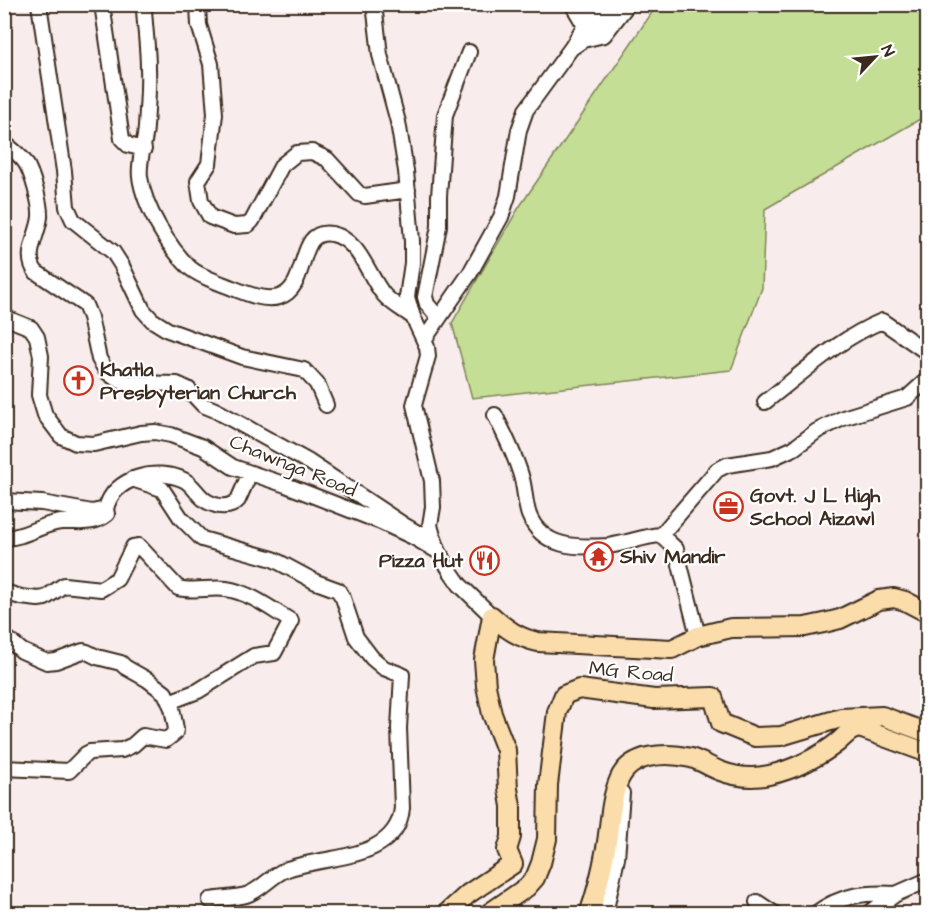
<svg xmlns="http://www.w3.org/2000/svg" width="932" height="918" viewBox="0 0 932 918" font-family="'Architects Daughter',sans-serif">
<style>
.green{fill:#c4de95;stroke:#80845a;stroke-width:1.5}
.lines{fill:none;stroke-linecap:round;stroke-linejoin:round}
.minor-casing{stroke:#3b2a1e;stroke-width:18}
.major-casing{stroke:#3b2a1e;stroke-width:22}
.minor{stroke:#fff;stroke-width:14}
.major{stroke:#fbddab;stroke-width:18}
.labels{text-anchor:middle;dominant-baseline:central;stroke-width:4.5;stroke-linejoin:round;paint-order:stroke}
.poi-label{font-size:20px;font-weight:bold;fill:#3b2a1e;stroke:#fff;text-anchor:start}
.street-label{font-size:20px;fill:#3b2a1e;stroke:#fff}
</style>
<rect width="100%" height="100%" fill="#f8edec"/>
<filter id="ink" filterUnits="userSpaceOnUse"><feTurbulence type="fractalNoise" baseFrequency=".0167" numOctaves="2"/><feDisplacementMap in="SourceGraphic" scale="12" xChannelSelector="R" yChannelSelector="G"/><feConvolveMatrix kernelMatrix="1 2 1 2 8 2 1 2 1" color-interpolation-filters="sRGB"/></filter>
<g filter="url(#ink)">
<path class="green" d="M657 5H927V115L765 209 762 288 731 370 472 398 452 323 518 209Z"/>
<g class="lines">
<defs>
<path id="minor" d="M39 4 64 171 67 207 73 220 113 252 122 266 143 310 152 320 168 330 242 357 304 370 317 384 326 405
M102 4 122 139 128 145 144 149
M146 4 144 9C145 29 148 49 148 68 149 88 147 108 146 127 145 144 138 161 140 177 144 206 168 247 190 268 198 275 212 280 222 284 239 290 261 302 279 297 311 287 295 227 332 234 360 240 368 276 384 295 392 304 404 310 413 317
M198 4 199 25 211 64 215 114 209 164 198 181 201 201 210 217 234 226 248 225 252 221 282 165 297 153 312 152 327 159 359 194 365 196 408 190
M374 4 380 55 398 122 406 171 412 241V263L407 297 413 317 427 347 428 356 414 405 432 481 433 507 430 525 433 536 439 552 451 572 460 585 492 616
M572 4 585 26
M593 37 602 16 610 4
M573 47 583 40 604 35 628 4
M4 143C12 149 20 155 25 162 32 172 41 205 40 217 38 236 23 255 36 272L85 305 90 317 99 359 107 372 115 378 123 382 133 383 177 384 188 389 203 405 215 410 309 462 404 525 416 532 433 536
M4 317 31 328 37 337 41 356 39 395 45 415 61 436 76 443 94 444 141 433 155 432 171 435 203 447 233 467 286 485 381 522 413 537 439 552
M439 318 427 304 425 297 439 226V196L445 115 469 52
M424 340 470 273 501 217 508 196 519 130 526 110 572 47 597 4
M765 402C803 373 838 339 882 321L928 353
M495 415C505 436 516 456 522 479 525 490 525 504 529 515 542 548 577 548 607 546 626 544 643 536 661 535L676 549 698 636
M132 479 162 489 181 518 202 539 273 559 316 582 338 590 343 598 356 637 372 658 384 668 402 675 399 728 402 808C397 862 322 855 285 870 271 876 260 891 246 895 235 898 221 898 210 900
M4 501 42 503 92 512 106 509C113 477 157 467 184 480 194 485 198 497 208 502 218 507 230 509 238 500L250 473
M661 535 717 470 727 465 772 458 794 448 817 431 843 418 907 398 928 379
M4 538C25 538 41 524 61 522 79 521 92 526 107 514L106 509
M4 592 21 597 38 599 45 598 64 585 101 589 117 579 133 547 139 546 178 588C193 592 210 587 226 589 249 592 271 609 291 621L274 653 254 656 198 691 169 702
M4 636 22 651 47 662 56 661 83 651 87 652 97 657 121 663 125 667 148 680 165 693 172 708 176 729 175 733 166 740 143 736 133 745 122 750 90 752 86 754 69 771 4 768
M757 902 775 914
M605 914 617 858 622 793
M815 914C840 895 865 892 896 894
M868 914 896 894 928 880"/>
<path id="major" d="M492 616C506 629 519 638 538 642L672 649 698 636 731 628 805 627 824 623 840 619 879 600 894 598 905 601 928 613
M446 914 468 894 513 864 507 850 511 837V806L508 789 506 750 492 714 486 686 484 660 492 616
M488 914 527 887 535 878 541 863 547 839 548 785 557 712 564 695 579 689 654 699 713 697 721 723 755 737 781 736 841 718 882 716 928 733
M589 914C597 892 602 870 606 848 610 826 610 801 619 780 630 753 666 752 691 758 701 761 710 767 720 771 736 777 752 779 769 775 793 770 819 757 838 742 844 737 849 730 856 729 859 728 862 729 865 730L928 753"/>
</defs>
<use href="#minor" class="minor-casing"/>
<use href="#major" class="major-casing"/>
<use href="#minor" class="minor"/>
<use href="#major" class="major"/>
</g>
</g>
<defs>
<symbol id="church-ring" viewBox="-11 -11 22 22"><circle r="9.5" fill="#fff" stroke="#c8321e" stroke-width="1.5"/><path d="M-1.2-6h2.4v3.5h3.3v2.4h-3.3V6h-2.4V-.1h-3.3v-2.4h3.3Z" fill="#c8321e"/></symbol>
<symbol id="office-ring" viewBox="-11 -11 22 22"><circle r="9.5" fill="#fff" stroke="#c8321e" stroke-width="1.5"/><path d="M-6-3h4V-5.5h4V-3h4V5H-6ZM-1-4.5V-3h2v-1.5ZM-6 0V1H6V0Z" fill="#c8321e"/></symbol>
<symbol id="temple-ring" viewBox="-11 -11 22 22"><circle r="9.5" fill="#fff" stroke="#c8321e" stroke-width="1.5"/><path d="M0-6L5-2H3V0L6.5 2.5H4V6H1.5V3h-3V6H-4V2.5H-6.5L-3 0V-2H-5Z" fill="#c8321e"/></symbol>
<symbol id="restaurant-ring" viewBox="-11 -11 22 22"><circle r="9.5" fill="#fff" stroke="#c8321e" stroke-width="1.5"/><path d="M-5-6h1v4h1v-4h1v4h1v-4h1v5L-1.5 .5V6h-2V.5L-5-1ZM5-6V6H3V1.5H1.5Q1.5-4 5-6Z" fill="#c8321e"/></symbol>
</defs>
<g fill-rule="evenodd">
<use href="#church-ring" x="62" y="364" width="33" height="33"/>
<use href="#office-ring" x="712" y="490" width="33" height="33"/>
<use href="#temple-ring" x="582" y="540" width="33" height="33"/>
<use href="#restaurant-ring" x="468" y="544" width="33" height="33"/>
</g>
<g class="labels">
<g class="poi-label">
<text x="100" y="370">Khatla<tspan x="100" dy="23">Presbyterian Church</tspan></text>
<text x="750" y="496">Govt. J L High<tspan x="750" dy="23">School Aizawl</tspan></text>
<text x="620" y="557">Shiv Mandir</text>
<text x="463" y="561" text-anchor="end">Pizza Hut</text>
</g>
<g class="street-label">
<text transform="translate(293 466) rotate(22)">Chawnga Road</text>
<text transform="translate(631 672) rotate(5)">MG Road</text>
</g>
</g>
<rect width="932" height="918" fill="none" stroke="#fff" stroke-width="24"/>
<rect x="12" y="12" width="908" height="894" fill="none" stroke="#3b2a1e" stroke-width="2" filter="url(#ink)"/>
<g transform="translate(875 57) rotate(64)" stroke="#ffffff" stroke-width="4.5" paint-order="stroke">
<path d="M0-4.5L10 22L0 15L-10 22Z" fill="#3b2a1e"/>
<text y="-9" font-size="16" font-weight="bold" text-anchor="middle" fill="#3b2a1e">N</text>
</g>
</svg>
